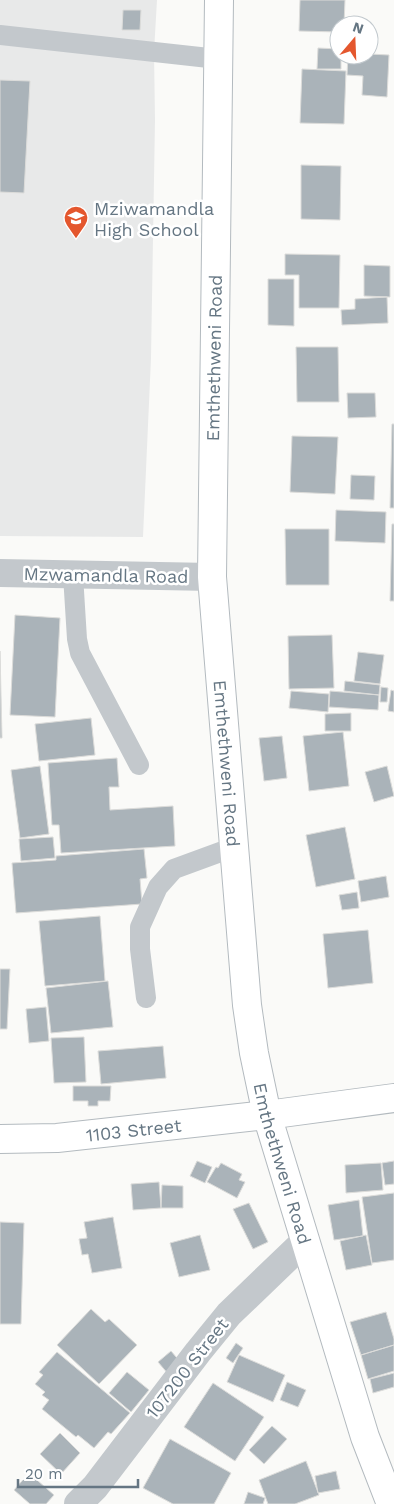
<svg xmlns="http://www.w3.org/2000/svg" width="394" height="1504" viewBox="0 0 394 1504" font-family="'Work Sans',sans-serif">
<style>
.built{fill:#e8e9e9}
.building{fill:#aab3b9;stroke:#dcdcda}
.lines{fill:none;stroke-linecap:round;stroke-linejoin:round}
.secondary-casing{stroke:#b3babf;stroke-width:30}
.lane{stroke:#c3c8cc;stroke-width:20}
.street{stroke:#c3c8cc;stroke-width:28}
.secondary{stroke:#fff;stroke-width:28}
.labels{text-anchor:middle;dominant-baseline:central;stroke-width:5;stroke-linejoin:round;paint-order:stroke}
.poi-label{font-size:18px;fill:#657683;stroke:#fff;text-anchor:start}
.street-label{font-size:18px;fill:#657683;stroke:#fff}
</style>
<rect width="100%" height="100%" fill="#fafaf8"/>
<path class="built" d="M0 0H157L154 52 155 120 151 358 143 537 0 536Z"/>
<path class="building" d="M300 0H345L344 25H339V32L299 31Z
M123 10H141L140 30H122Z
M318 48 339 49V55H341V69H317Z
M369 54 389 55 387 97 362 95 363 76 347 75 348 55Z
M302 69 346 71 344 124 300 123Z
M0 80 30 81 24 193 0 192Z
M301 165 341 166 340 220 301 219Z
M285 254 340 255 339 308H299V275H285Z
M364 265 390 266V297L364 296Z
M268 279H294V326L268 325Z
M387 297 388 323 342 325 341 310 355 309V299Z
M296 347H338L339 402H297Z
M347 393H375L376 417 348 418Z
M392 424H394V508H390Z
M292 436 338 437 335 494 290 492Z
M351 475 375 476 374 500 350 499Z
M336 510 386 512 385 543 335 541Z
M392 524H394V601H390Z
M285 529H329V585H286Z
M15 615 60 618 55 717 10 715Z
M332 635 334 688 289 689 288 636Z
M0 651 2 738H0Z
M358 652 384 655 380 684 354 681Z
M345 681 380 685 379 695 344 691Z
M381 687 388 688 387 702H380Z
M391 690 394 691V712L388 711Z
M291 691 329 694 328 712 289 708Z
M330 691 379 695 378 710 329 707Z
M351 713V731H325V714Z
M91 718 95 755 39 761 35 724Z
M343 732 349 786 309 791 303 736Z
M282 736 287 778 264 781 259 738Z
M117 758 119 787H109L110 810 173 806 175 846 61 853 59 825H52L48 763Z
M40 766 49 834 20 838 11 770Z
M387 766 394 796 374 802 365 772Z
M345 827 355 879 316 887 306 835Z
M53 837 55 858 21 861 19 839Z
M144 849 147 878 140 879 142 904 16 913 12 863 56 860V856Z
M386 876 389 897 361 902 358 881Z
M357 892 359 908 342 910 339 895Z
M100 916 105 981 45 986 39 921Z
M368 930 373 983 328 988 323 934Z
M0 969H10L7 1029H0Z
M108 981 113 1027 51 1033 46 988Z
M46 1007 49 1041 29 1043 26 1009Z
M84 1037 86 1082 54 1083 51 1038Z
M163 1046 166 1078 101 1084 98 1051Z
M73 1086H111L110 1101H98V1106H88V1101H73Z
M197 1161 212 1167 205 1183 190 1176Z
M394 1161V1184L385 1185 382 1163Z
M221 1163 242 1174 239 1180 245 1182 237 1198 207 1182 216 1167 218 1168Z
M381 1163 383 1190 346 1193 345 1165Z
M159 1182 161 1208 133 1210 131 1184Z
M162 1185 183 1186V1208H161Z
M394 1193V1260L372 1263 362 1197Z
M359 1200 363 1236 334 1240 328 1205Z
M249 1203 268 1242 253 1249 233 1209Z
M113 1217 122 1268 92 1273 88 1254 82 1255 79 1239 87 1238 84 1222Z
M0 1222 24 1223 21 1324H0Z
M200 1235 210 1270 179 1277 170 1243Z
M366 1235 372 1265 346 1270 340 1241Z
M91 1309 105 1322 109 1319 137 1345 99 1384 57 1345Z
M386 1312 394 1339V1345L361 1355 350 1322Z
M236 1343 243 1348 233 1363 226 1358Z
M394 1345V1371L368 1379 361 1355Z
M171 1351 182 1364 169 1375 158 1362Z
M57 1352 130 1413 111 1434 108 1432 94 1448 78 1435 76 1437 42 1409 49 1400 42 1395 45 1392 35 1384 43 1375 39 1372Z
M239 1355 285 1375 273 1402 227 1382Z
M127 1372 149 1390 131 1412 109 1393Z
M394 1373V1387L373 1393 370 1379Z
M287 1382 306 1390 298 1407 280 1400Z
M213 1383 264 1417 235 1461 184 1427Z
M272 1426 287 1439 264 1464 249 1450Z
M60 1433 80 1453 61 1474 40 1454Z
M170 1439 231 1473 214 1504H173L143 1488Z
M306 1461 319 1495 295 1504H268L259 1480Z
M336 1471 340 1489 318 1493 315 1476Z
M29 1473 54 1495 46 1504H30L14 1490Z
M248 1492 265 1498 263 1504H244Z"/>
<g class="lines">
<defs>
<g id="secondary">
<path id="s1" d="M219 0 212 577 247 1005 254 1053 267 1115 365 1437 391 1504"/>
<path id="s2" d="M0 1139 57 1138 267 1115 394 1098"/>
</g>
</defs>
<use href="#secondary" class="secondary-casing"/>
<path class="lane" d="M0 35 218 59
M73 575 77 639 80 653 139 765
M146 998 140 949V927L158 887 174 869 234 847"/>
<path class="street" d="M0 573 212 577
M78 1504 95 1487 198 1352 229 1314 305 1241"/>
<use href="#secondary" class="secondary"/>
</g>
<defs>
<symbol id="school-pin" viewBox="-11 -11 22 30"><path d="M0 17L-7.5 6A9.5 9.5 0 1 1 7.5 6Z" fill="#e4572e" stroke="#fff"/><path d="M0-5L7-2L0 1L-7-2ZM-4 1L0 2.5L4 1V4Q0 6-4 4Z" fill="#fff"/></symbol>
</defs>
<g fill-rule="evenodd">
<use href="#school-pin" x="62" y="204" width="28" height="38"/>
</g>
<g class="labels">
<g class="poi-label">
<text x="94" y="208">Mziwamandla<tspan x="94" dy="21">High School</tspan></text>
</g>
<g class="street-label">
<text transform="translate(214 358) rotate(-89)">Emthethweni Road</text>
<text transform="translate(106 575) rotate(1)">Mzwamandla Road</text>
<text stroke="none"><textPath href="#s1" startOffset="764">Emthethweni Road</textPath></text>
<text stroke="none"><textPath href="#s2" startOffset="134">1103 Street</textPath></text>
<text stroke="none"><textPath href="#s1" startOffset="1169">Emthethweni Road</textPath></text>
<text transform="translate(187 1368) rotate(-52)">107200 Street</text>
</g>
</g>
<g transform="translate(354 40) rotate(19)"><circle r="24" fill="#ffffff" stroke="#c1c8cd"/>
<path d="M0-4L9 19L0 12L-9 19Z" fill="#e4572e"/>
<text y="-8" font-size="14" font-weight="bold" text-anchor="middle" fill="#657683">N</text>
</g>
<path d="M18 1479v8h120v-8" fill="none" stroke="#657683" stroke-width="2.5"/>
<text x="25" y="1479" font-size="15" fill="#657683" stroke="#ffffff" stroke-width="4" paint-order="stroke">20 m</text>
</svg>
